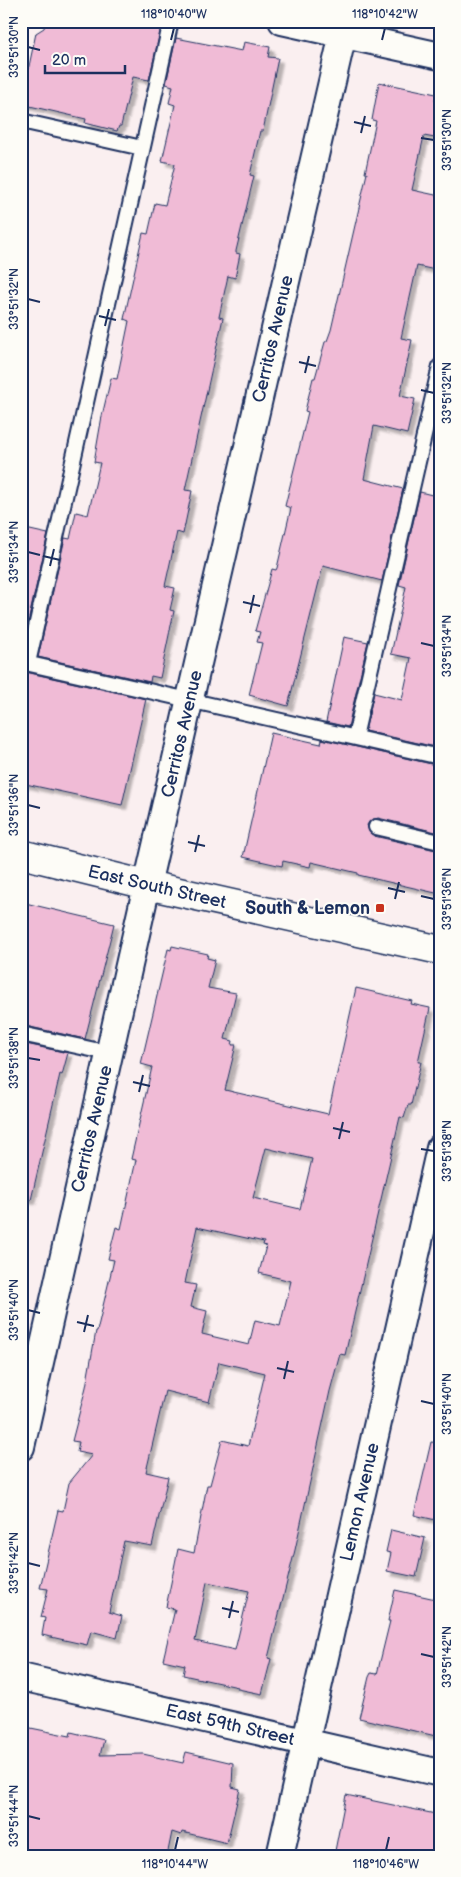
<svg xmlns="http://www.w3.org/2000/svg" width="461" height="1877" viewBox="0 0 461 1877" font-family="'Balsamiq Sans',sans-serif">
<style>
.building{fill:#f0bbd6;stroke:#1b2f5e;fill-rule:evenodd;filter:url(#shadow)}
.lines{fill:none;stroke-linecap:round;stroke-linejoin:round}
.service-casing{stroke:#1b2f5e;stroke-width:18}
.minor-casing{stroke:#1b2f5e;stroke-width:30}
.secondary-casing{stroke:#1b2f5e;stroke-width:31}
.service{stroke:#fdfcf7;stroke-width:14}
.minor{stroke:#fdfcf7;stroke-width:26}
.secondary{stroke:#fdfcf7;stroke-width:28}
.ticks{fill:none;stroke:#1b2f5e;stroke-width:2}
.poi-dot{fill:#c8321e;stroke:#fdfcf7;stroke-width:2}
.labels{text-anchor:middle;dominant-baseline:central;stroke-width:4;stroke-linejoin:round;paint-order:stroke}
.street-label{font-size:18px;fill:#1b2f5e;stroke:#fdfcf7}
.poi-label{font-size:18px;font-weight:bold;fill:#1b2f5e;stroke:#fdfcf7;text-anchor:end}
.neatline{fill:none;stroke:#1b2f5e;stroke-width:2}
.ticks-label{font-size:12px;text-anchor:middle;fill:#1b2f5e}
</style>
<defs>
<filter id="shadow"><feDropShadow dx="4.5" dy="4.5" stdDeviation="1" flood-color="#0004"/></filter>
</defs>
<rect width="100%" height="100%" fill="#faeff0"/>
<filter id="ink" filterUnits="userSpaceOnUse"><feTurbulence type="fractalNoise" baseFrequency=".02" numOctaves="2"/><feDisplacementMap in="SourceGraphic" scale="10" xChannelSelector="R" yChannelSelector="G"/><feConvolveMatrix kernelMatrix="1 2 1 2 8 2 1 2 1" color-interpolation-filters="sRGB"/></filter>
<g filter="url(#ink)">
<path class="building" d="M46 21H133L161 28 149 80 133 77 121 126H119L117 131 85 123 86 119 21 104 36 33 44 28Z
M176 38 242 51 244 42 270 47 268 57 278 58 263 131H260L250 175 254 176 236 251V253L240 254 235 278 228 276 219 317 223 318 185 490 192 491 183 534 177 532 165 586 175 588 170 610 174 611 160 678 151 676 150 682 38 657 65 538 70 539 76 512 88 515 100 463 94 462 102 416 111 378 117 379 129 321 124 319 143 233 148 234 155 203 165 205 175 164 162 161 175 105 169 103 173 86 166 84Z
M379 82 436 94 435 101 437 102 435 111 440 112V139L424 136 412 190 440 196V271L417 266 401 338 412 340 400 396 415 399 407 434 374 426 364 479 403 489 382 581 323 566 288 706 249 695 262 643 257 642 260 632 255 631 272 569 276 570 277 568 291 508 285 506 308 412 305 411 313 378H315L325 342 327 341 331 330 367 173H365L376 121 372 120Z
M420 492 440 497V748L365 731 374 693 402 700 411 658 391 654 406 587 399 585Z
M21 528 48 534 21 653Z
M344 637 368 642 348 727 326 722Z
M21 671 146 699 122 805 21 783Z
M271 733 321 744 322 739 440 766V833L378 818 370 821 367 825 370 833 374 836 440 851V894L358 875V873L311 862 310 867 283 861 282 866 243 857Z
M21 902 114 924 85 1039 21 1025Z
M172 946 208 954 207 958 215 960 208 988 236 993 225 1039 233 1041 232 1045H236L225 1090 328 1114 356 988 412 1001 411 1004 430 1008 418 1062H421L411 1105H408L404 1118 400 1117 345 1355 340 1354 330 1391 295 1550 268 1658 271 1659 262 1694 238 1689V1687L183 1675 185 1665 163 1660 175 1609 166 1607 178 1549 194 1553 207 1485H210L222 1440 248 1446 265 1373 219 1362 209 1402 165 1391 146 1472 168 1477 152 1546 124 1541 109 1612 122 1616 117 1638 91 1631 87 1645 42 1635 45 1618 41 1617 48 1589 40 1588 58 1510 63 1511 69 1483 92 1455 77 1452 79 1442 72 1441 86 1387 96 1331H97L114 1260 108 1259 116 1227 121 1229 136 1160 131 1159 152 1067 141 1064 168 949 171 950ZM266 1148 312 1159 300 1209 253 1198ZM197 1227 264 1242 263 1245 266 1246 259 1273 291 1281 280 1326 255 1320 249 1345 202 1334 207 1311 191 1307 196 1285 185 1283ZM207 1582 249 1591 235 1650 195 1641Z
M21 1043 68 1053 62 1075 60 1074 31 1200 21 1199Z
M431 1442 440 1443V1521L414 1515Z
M391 1530 425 1538 416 1577 387 1571 391 1553 386 1552Z
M395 1590 440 1600V1737L359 1718 369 1677 371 1673 377 1674 390 1621H388Z
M21 1726 70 1736 71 1732 104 1740 100 1755 143 1754 183 1763 186 1752 233 1763 232 1787 240 1789 227 1843 182 1832 181 1835 172 1832 167 1856H21Z
M346 1795 440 1815V1856H334Z"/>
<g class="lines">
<defs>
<path id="service" d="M21 121 142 148
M21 662 440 757
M28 663 171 21
M355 737 440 366
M376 827 440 842
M21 1034 109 1053"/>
<path id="minor" d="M282 21 440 56
M21 1447 147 885 346 21
M21 1677 440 1773
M280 1856 440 1148"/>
<path id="secondary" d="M21 854 147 885 440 950"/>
</defs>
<use href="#service" class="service-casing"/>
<use href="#minor" class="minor-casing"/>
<use href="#secondary" class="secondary-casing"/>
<use href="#service" class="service"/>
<use href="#minor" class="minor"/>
<use href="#secondary" class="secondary"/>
</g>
</g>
<path class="ticks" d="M171 40 174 28M382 40 385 28M28 47 40 50M354 122 371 126M361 133 365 116M421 138 434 140M28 299 40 302M99 316 116 320M105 326 109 309M299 362 316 366M305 373 309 356M421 390 434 393M28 552 40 555M43 556 60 560M50 566 54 549M243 602 260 606M250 613 254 595M421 643 434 646M28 805 40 808M188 842 205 846M195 852 199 835M388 888 405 892M421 896 434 899M395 899 399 882M28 1058 40 1060M133 1082 150 1086M139 1092 143 1075M333 1128 350 1132M339 1139 343 1122M421 1149 434 1151M28 1310 40 1313M77 1322 94 1326M84 1332 88 1315M277 1368 294 1372M284 1379 288 1361M421 1401 434 1404M28 1563 40 1566M222 1608 239 1612M229 1618 233 1601M421 1654 434 1657M28 1816 40 1819M175 1850 178 1837M386 1850 389 1837"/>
<rect class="poi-dot" x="375" y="903" width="10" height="10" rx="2.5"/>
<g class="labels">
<g class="street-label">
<text transform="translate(273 339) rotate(-77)">Cerritos Avenue</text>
<text transform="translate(182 734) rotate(-77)">Cerritos Avenue</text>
<text transform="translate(157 887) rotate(13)">East South Street</text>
<text transform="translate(92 1129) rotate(-77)">Cerritos Avenue</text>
<text transform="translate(360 1502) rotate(-77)">Lemon Avenue</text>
<text transform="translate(230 1725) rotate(13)">East 59th Street</text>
</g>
<g class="poi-label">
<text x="370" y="908">South &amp; Lemon</text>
</g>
</g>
<rect width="461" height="1877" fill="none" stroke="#fdfcf7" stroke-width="55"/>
<path d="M45 65v8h80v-8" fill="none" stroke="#1b2f5e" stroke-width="2.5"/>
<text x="52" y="65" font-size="15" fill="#1b2f5e" stroke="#fdfcf7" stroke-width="4" paint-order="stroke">20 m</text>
<rect x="28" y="28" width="406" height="1822" class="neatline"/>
<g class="ticks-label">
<text x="174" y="18">118°10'40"W</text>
<text x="385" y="18">118°10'42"W</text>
<text transform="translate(14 47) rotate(-90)" y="4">33°51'30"N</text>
<text transform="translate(447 140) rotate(-90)" y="4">33°51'30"N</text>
<text transform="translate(14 299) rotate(-90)" y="4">33°51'32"N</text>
<text transform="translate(447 393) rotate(-90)" y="4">33°51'32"N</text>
<text transform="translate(14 552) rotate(-90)" y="4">33°51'34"N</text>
<text transform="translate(447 646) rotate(-90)" y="4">33°51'34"N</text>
<text transform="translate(14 805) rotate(-90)" y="4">33°51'36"N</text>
<text transform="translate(447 899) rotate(-90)" y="4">33°51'36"N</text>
<text transform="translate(14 1058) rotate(-90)" y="4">33°51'38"N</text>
<text transform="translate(447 1151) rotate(-90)" y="4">33°51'38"N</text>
<text transform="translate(14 1310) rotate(-90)" y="4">33°51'40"N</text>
<text transform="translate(447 1404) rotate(-90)" y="4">33°51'40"N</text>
<text transform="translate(14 1563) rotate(-90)" y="4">33°51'42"N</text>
<text transform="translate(447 1657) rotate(-90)" y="4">33°51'42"N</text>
<text transform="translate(14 1816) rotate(-90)" y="4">33°51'44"N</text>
<text x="175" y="1868">118°10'44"W</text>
<text x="386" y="1868">118°10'46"W</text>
</g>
</svg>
